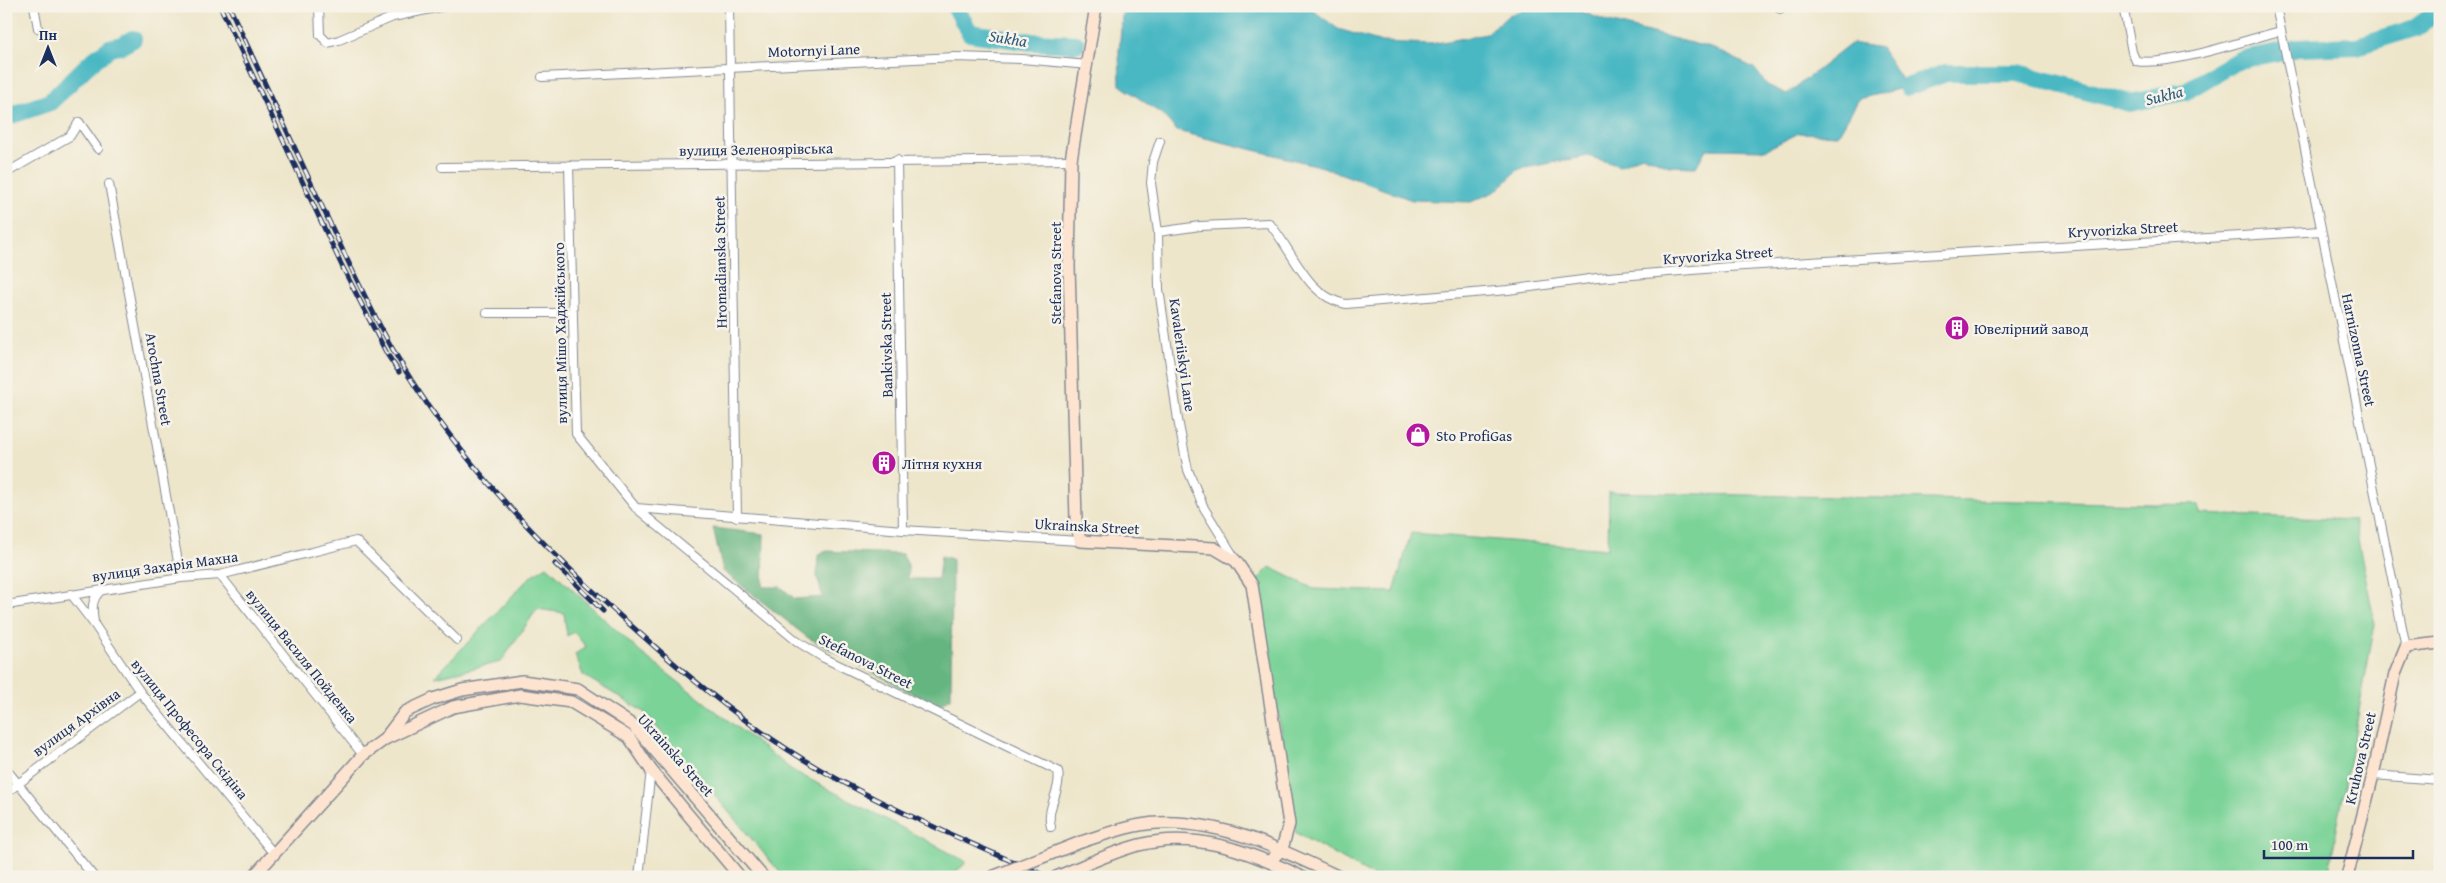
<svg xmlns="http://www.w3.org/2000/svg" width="2446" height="883" viewBox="0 0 2446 883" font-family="'Gentium Book Plus',serif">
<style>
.green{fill:#7cd398;stroke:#4c817b}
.forest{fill:#65b580;stroke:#40726f}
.water{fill:#4ab8c3;stroke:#327490}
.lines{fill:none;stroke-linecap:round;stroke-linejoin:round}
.river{stroke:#4ab8c3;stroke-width:18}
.street-casing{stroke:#848a94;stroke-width:10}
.secondary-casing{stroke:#848a94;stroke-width:14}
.street{stroke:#fff;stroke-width:8}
.secondary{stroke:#fde4d0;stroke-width:11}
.rail-casing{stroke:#1b2f5e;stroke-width:5}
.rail{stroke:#f7f3e8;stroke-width:3;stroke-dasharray:9;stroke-linecap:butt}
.secondary-bridge-casing{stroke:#848a94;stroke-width:14;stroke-linecap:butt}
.secondary-bridge{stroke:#fde4d0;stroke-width:11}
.labels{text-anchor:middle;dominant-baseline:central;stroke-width:5;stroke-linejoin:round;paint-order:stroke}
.street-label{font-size:15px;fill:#1b2f5e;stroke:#f7f3e8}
.poi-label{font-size:15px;fill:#1b2f5e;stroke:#f7f3e8;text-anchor:start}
.water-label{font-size:16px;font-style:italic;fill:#29587c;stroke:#f7f3e8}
</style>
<rect width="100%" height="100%" fill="#f7f3e8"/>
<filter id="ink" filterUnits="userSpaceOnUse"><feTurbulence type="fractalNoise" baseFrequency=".02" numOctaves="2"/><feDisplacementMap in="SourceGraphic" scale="10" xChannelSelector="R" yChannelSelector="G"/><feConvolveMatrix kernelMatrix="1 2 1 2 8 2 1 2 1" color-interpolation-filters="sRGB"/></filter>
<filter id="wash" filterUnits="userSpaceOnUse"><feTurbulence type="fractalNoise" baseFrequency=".0096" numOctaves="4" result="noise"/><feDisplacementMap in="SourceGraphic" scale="20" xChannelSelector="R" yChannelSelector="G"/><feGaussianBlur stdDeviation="1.12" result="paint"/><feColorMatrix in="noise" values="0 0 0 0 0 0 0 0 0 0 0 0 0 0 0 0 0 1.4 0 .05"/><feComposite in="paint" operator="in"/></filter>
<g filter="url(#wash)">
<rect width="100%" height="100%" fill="#eee6cb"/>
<path class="green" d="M1609 492 2199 505 2200 514 2354 520 2375 624 2328 877H1375L1296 833 1257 580 1270 567 1314 589 1394 592 1411 533 1608 549Z
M547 566 641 653 792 770 967 862 950 877 783 876 644 712 583 675 575 654 586 647 574 632 567 636 564 613 537 609 501 662 435 677 531 576Z"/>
<path class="forest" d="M713 528 764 534 763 587H781L795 599 823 597 817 577 818 556 824 551 902 554 908 565V579H938L941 556 952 559 951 698 936 706 807 637 723 571Z"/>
<path class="water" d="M1123 6H1307L1338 29 1382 42 1431 44 1487 34 1509 15 1534 6H1566L1609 22 1715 49 1754 68 1767 85 1787 94 1852 43 1881 48 1907 87 1859 99 1838 135 1799 133 1765 150 1706 149 1696 167 1669 166 1642 155 1620 166 1588 156 1519 169 1496 191 1471 202 1412 200 1323 167 1177 131 1163 115 1120 85 1119 51Z"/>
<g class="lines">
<path class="river" d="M955 6 970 33 1032 42 1076 44
M1907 87 1946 73H2018L2130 103 2184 92 2239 60 2298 48 2357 46 2415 28 2440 10
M6 117 50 102 90 63 110 48 122 45 133 39"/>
</g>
</g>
<g filter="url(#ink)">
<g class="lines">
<defs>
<path id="street" d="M34 6 38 28
M319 6 320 35 328 43 339 40 393 17 445 6
M729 6 737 517
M1780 6V9
M2123 6 2132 52 2136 61C2168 67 2246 40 2280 31
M2276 6 2406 647
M542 77 955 57 1022 59 1088 65
M1160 141 1153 162 1151 183 1158 232 1159 289 1178 420 1188 470 1204 508 1236 560
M897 160 903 530
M569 165 576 434 636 508 798 642 824 658 1058 771C1062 791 1045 808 1051 827
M442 167 1071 160
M6 173 70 136 79 122 98 149
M109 184 181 578
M1158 232 1200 226 1269 223C1293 250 1306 297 1346 304L1508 290 1597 278 1728 267 2321 231
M487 313H573
M636 508 903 530 1080 541
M220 575 363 755
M71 594 94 624 140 692 274 854
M6 605 181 578 220 575 356 541 457 640
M94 622C92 609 91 598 102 590
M6 769 94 877
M2373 775 2440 780
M6 793 140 692
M639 877 651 770"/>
<path id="secondary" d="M1096 6 1071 160 1069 266 1076 520 1080 541 1214 548 1236 561 1252 585 1289 824 1282 849 1270 861
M386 737 405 712 433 699 462 690 522 681 578 689 634 726 763 877
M1081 842C1106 834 1132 824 1158 823 1222 820 1283 850 1339 877
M253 877 363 755 385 739 453 707 520 695 571 702 629 737 651 770 740 877
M1056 877C1084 866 1111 852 1139 845 1196 830 1251 852 1302 877
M2347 877 2373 775 2395 674 2406 647 2440 643"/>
</defs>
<use href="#street" class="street-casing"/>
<use href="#secondary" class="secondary-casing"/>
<use href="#street" class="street"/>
<use href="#secondary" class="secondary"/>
<defs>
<path id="rail" d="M220 6 342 266 387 354 399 372
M229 6C258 70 288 134 318 198 342 248 365 300 392 348 455 459 549 554 644 637 704 691 768 742 839 780 907 817 977 846 1048 877
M555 564 603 611"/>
</defs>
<use href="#rail" class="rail-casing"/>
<use href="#rail" class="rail"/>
<defs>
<path id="secondary-bridge" d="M992 877 1081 842"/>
</defs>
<use href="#secondary-bridge" class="secondary-bridge-casing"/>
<use href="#secondary-bridge" class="secondary-bridge"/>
</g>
</g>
<defs>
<symbol id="building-disc" viewBox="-11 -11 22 22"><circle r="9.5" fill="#b5179e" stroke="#f7f3e8"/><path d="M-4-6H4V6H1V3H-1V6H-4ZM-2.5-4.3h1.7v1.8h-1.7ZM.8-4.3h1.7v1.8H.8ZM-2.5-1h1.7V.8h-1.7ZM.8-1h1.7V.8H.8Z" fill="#fff"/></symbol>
<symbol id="shop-disc" viewBox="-11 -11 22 22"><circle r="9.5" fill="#b5179e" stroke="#f7f3e8"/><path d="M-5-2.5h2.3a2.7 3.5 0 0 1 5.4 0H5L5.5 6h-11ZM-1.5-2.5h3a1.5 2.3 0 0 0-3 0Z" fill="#fff"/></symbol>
</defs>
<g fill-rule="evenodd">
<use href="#building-disc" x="1943" y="314" width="28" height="28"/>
<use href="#shop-disc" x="1404" y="421" width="28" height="28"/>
<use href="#building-disc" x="870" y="449" width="28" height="28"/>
</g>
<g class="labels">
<g class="street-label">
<text transform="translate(814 50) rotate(-2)">Motornyi Lane</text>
<text transform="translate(756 149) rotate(-1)">вулиця Зеленоярівська</text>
<text transform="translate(2123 229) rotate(-3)">Kryvorizka Street</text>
<text transform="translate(1718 255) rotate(-4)">Kryvorizka Street</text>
<text transform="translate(720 262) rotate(-91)">Hromadianska Street</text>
<text transform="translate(1055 273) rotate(-90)">Stefanova Street</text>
<text transform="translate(560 333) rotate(-91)">вулиця Мішо Хаджійського</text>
<text transform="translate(886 345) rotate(-91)">Bankivska Street</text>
<text transform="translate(2359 350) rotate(78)">Harnizonna Street</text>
<text transform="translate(1183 355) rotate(82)">Kavaleriiskyi Lane</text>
<text transform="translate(159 379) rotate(80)">Arochna Street</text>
<text transform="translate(1087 526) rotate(3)">Ukrainska Street</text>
<text transform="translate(165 566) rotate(-8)">вулиця Захарія Махна</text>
<text transform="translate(302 656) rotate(51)">вулиця Василя Пойденка</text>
<text transform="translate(866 661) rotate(27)">Stefanova Street</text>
<text transform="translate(76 722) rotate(-36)">вулиця Архівна</text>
<text transform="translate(190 729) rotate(51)">вулиця Професора Скідіна</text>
<text transform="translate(676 755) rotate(48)">Ukrainska Street</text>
<text transform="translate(2360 758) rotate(-77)">Kruhova Street</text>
</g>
<g class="poi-label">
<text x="1974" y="328">Ювелірний завод</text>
<text x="1436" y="435">Sto ProfiGas</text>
<text x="902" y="463">Літня кухня</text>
</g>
<g class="water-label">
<text transform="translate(1008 38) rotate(9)">Sukha</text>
<text transform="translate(2164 95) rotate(-14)">Sukha</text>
</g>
</g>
<rect width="2446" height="883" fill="none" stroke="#f7f3e8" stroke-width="25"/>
<g transform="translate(48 48)" stroke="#f7f3e8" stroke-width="4" paint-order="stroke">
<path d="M0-4L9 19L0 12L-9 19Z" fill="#1b2f5e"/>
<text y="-8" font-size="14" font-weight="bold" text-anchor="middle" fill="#1b2f5e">Пн</text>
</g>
<path d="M2264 850v8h149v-8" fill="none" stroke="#1b2f5e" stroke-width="2.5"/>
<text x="2271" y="850" font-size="15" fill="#1b2f5e" stroke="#f7f3e8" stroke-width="4" paint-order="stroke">100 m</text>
</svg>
